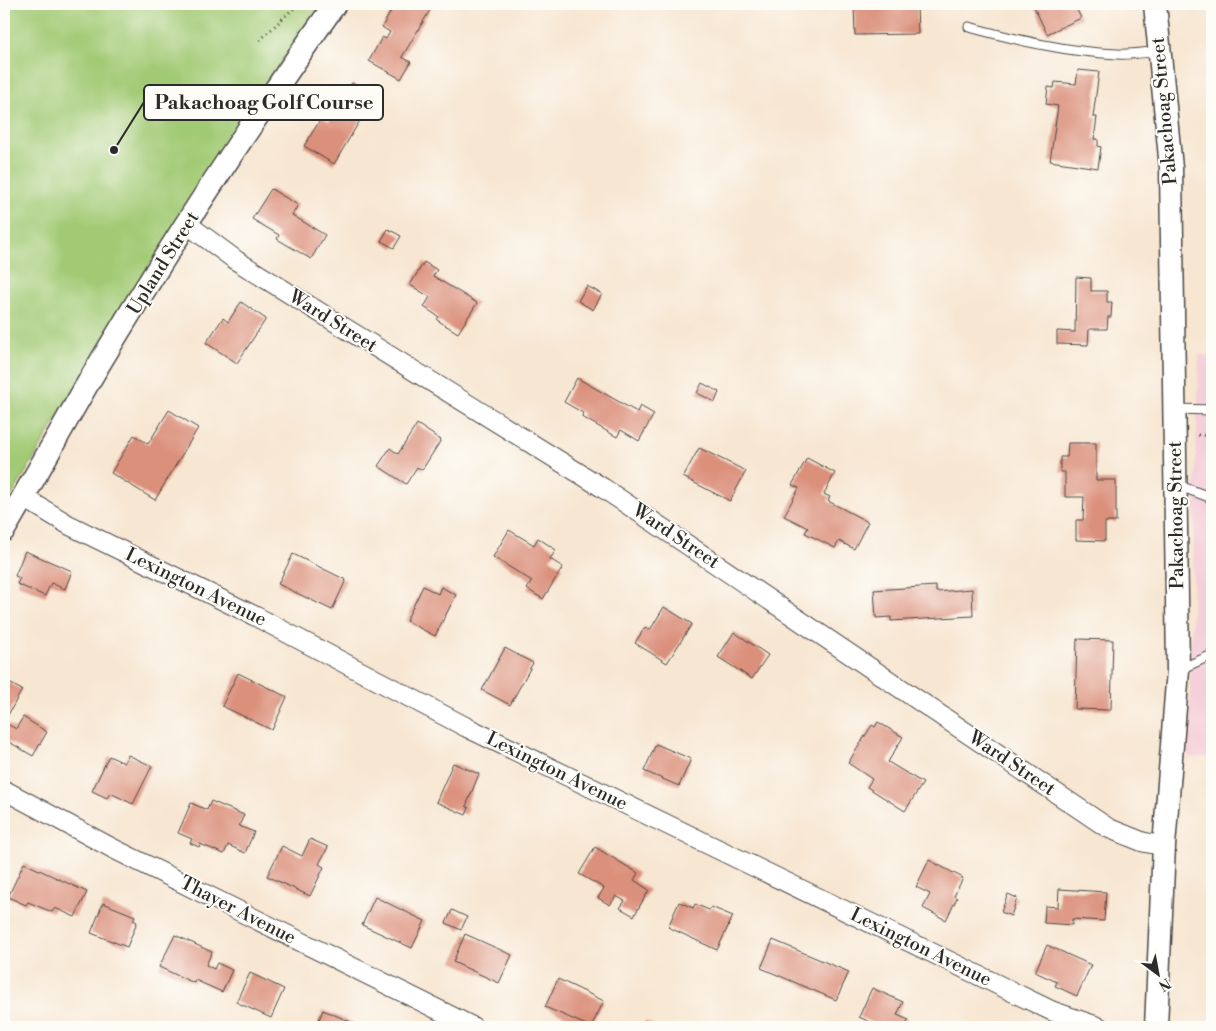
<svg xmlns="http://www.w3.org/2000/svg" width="1216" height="1031" viewBox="0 0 1216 1031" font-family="'Libre Bodoni',serif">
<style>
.built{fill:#f5cfd9}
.green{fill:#a2ca75;stroke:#667a50}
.building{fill:#db907b}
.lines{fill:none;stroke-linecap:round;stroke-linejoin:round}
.service-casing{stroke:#4a4744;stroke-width:11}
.minor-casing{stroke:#4a4744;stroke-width:21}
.tertiary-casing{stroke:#4a4744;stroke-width:25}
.path{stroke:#4a4744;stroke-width:3;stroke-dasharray:1 4;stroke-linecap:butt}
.service{stroke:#fff;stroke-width:9}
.minor{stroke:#fff;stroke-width:19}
.tertiary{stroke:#fff;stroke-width:22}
.labels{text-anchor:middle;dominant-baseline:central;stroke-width:4;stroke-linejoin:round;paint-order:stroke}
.street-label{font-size:19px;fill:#2b2b2b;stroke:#fdfcf7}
.leader{fill:none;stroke:#2b2b2b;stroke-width:2}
.callout-dot{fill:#2b2b2b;stroke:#fdfcf7;stroke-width:2}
.callout{fill:#fdfcf7;stroke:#2b2b2b;stroke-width:2}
.callout-label{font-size:20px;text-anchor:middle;font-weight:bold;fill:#2b2b2b}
</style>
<rect width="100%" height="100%" fill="#fdfcf7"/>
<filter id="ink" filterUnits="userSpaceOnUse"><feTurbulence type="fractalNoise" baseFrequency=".02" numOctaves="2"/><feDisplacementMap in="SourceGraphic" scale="10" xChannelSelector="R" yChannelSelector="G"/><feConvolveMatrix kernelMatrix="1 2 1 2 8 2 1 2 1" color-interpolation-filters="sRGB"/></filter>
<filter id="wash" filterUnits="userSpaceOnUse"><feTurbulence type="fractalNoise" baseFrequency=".0096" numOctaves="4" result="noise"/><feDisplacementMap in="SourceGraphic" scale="20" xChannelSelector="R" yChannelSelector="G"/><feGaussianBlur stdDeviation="1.12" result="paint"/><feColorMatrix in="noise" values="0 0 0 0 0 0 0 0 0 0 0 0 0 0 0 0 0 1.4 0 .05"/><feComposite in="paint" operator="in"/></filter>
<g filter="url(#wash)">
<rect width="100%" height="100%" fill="#f7e6d1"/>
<path class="built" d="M1199 355H1212V758L1188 757Z"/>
<path class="green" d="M4 4H319L130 296 4 509Z"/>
<g id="blocks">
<path class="building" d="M395 4 433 5 402 57 411 62 401 79 369 61 382 37 386 39 390 32 382 27Z
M854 4H917L918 34 855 35Z
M1040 4H1074L1081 18 1047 34 1034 7Z
M1078 70 1099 72 1093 117H1097L1094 139H1098V146L1101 147 1098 168 1050 161 1058 106 1046 104 1048 87 1054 88 1055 82 1076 84Z
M352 83 374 97 334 164 304 146 322 117 329 121Z
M271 189 298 205 292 215 325 235 311 259 277 239 279 235 252 219Z
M388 229 401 236 394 248 381 241Z
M424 262 437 270 433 276 477 303 458 333 437 320 439 317 424 307 430 297 410 285Z
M1076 277 1091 278V291H1107V302H1112L1111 317H1108L1107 329H1089L1088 345 1057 344V331L1075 332Z
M587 286 602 294 593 310 578 301Z
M241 302 266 319 237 363 206 343 223 318 228 322Z
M577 378 637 412 640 406 654 414 639 441 621 430 617 437 582 417 583 413 564 402Z
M702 383 719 392 715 402 697 393Z
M169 410 198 428 155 500 111 473 134 435 148 444Z
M417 424 441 440 422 470 417 467 406 484 378 466 390 448 398 454Z
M1068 443H1096V480H1116V522H1105V541L1076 540V520H1083L1084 497H1065V472H1060V457H1067Z
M699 448 746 471 730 501 683 477Z
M807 458 835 473 824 494 830 497 828 501 868 522 854 549 839 541 835 548 805 533 808 528 784 516 799 488 792 485Z
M509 530 534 545 538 538 556 550 550 559 563 567 543 599 527 589 532 581 493 557Z
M25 551 72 571 65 589 51 583 45 596 17 584 20 578 15 576Z
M293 554 346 580 332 610 278 584Z
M423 586 438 594 441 587 456 595 435 636 406 621Z
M936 586V592L972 589 973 616 891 621V617L876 618 874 590Z
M664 607 692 624 667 663 635 643 645 627 650 630Z
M734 632 768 655 752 679 718 657Z
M1077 639 1113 640 1111 710 1075 709Z
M505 648 533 663 510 705 482 690Z
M238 673 287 697 272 730 222 706Z
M4 680 22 690 4 722 16 729 23 717 47 732 33 756 4 739Z
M878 722 903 737 888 762 923 783 905 811 867 787 872 779 848 763 872 725 875 727Z
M656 744 691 759 679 786 644 771Z
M128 755 152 766 133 804 110 793 107 798 92 791 109 756 124 763Z
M453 763 479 774 466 806 469 808 466 815 436 802Z
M211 801 244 815 239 826 254 832 245 853 228 845 224 854 200 844 199 847 190 843 192 839 178 833 191 803 207 810Z
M310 839 328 847 319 864 324 867 310 896 267 876 282 846 302 856Z
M595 847 638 873 634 880 649 890 634 916 620 908 625 901 616 896 610 905 598 898 604 888 579 874Z
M929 860 963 878 954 896 957 898 946 920 923 908 930 894 916 887Z
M24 863 87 892 75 917 55 908 52 912 28 902 26 905 8 897Z
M1059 889 1106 892 1104 921 1072 919V925L1044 923 1045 906 1058 907Z
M1008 894 1017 898 1011 916 1001 912Z
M375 897 425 921 412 948 362 925Z
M679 902 693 908 695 904 709 910 711 907 733 916 717 950 668 927Z
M103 903 135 916 133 920 137 922 127 947 91 933Z
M452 910 467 917 461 930 446 923Z
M465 934 512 955 499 983 453 962Z
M175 935 212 952 206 965 214 969 217 963 232 970 222 992 195 980 194 983 159 967Z
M773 940 849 972 836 1000 761 968Z
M1047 945 1091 965 1077 996 1055 986 1057 982 1035 972Z
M250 973 284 989 271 1018 236 1002Z
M558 979 604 1001 591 1027 545 1007Z
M872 988 903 1002 897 1015 909 1020 905 1027H881L859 1017Z
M323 1010 356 1024 355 1027H316Z
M645 1021 657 1027H642Z"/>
</g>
</g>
<g filter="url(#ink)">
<use href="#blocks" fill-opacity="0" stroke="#4a4744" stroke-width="1"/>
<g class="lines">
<defs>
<path id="service" d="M969 27C1017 40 1067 52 1117 54 1131 55 1146 52 1160 51
M1175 409 1212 410
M1177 485 1212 498
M1178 670 1212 655"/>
<path id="minor" d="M187 224 237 261 603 488 1108 828 1143 842 1164 846
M23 497 69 525 255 616 466 727 1052 1011 1099 1027
M4 790 112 848 473 1027"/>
<path id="tertiary" d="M1155 4 1171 168 1178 670 1164 846 1156 1027
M4 530C36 476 66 420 98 366 172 242 252 121 335 4"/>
</defs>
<use href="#service" class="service-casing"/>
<use href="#minor" class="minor-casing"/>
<use href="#tertiary" class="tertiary-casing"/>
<path class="path" d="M260 40 298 4
M1198 435 1212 436"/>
<use href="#service" class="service"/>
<use href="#minor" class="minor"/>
<use href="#tertiary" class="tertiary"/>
</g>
</g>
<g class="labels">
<g class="street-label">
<text transform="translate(1164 111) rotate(-95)">Pakachoag Street</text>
<text transform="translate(163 263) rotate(-58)">Upland Street</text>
<text transform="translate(333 321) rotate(32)">Ward Street</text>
<text transform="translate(1176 515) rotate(-91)">Pakachoag Street</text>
<text transform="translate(676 536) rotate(34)">Ward Street</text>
<text transform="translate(196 587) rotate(26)">Lexington Avenue</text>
<text transform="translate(1012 763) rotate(34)">Ward Street</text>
<text transform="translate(557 771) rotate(26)">Lexington Avenue</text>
<text transform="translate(238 910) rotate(27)">Thayer Avenue</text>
<text transform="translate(921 947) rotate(26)">Lexington Avenue</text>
</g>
</g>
<path class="leader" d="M114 150L144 102"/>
<circle class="callout-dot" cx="114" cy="150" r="5"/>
<rect class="callout" x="144" y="85" width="239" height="35" rx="5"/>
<g class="callout-label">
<text x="264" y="109">Pakachoag Golf Course</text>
</g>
<rect width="1216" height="1031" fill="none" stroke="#fdfcf7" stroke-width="20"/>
<g transform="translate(1158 974) rotate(148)" stroke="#fdfcf7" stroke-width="4" paint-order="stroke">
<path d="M0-4L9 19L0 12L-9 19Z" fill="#2b2b2b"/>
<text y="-8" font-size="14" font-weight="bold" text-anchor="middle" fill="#2b2b2b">N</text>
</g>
</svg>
